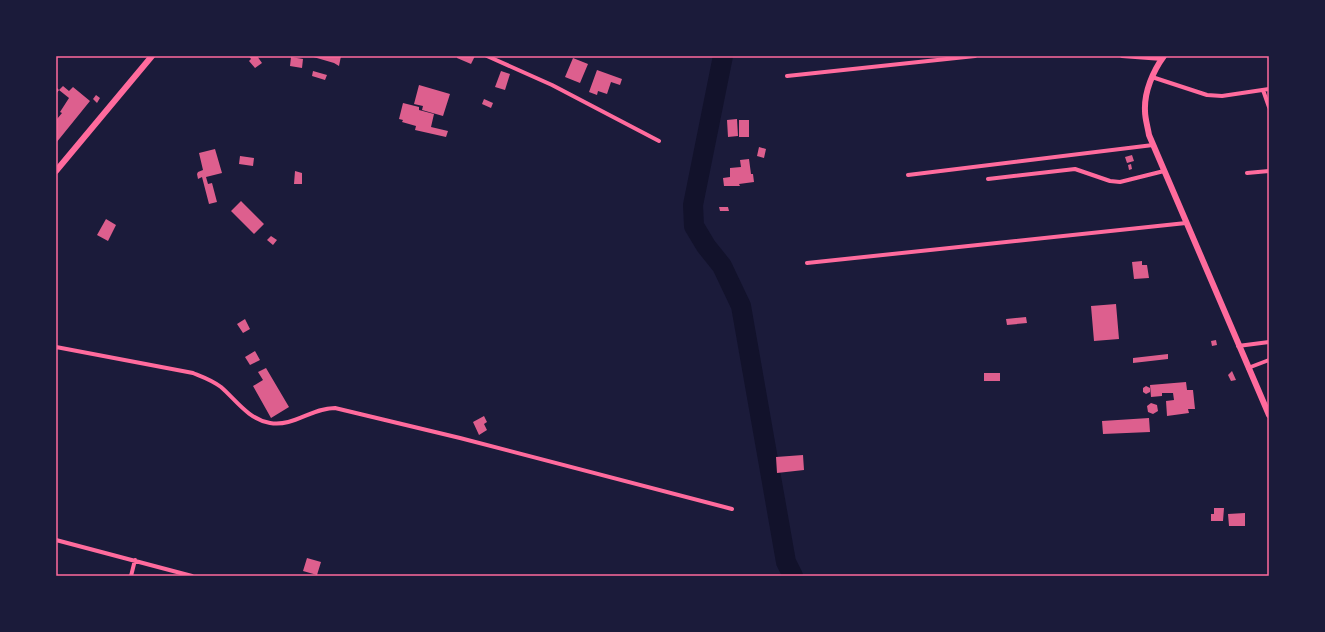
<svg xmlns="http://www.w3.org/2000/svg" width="1325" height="632" viewBox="0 0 1325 632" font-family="'Public Sans',sans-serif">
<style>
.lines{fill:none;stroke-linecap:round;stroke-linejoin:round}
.river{stroke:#12122b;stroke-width:20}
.building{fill:#dd5f8e}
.minor{stroke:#ff6b9d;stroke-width:4}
.tertiary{stroke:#ff6b9d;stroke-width:6}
.neatline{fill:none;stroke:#ff6b9d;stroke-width:1.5}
</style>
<rect width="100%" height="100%" fill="#1b1b3a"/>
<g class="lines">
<path class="river" d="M723 56 693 205 694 226 706 246 722 266 741 306 786 562 793 576"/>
</g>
<path class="building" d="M249 56H257L262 63 255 68 249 61 251 59Z
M310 56H341L339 66 334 63Z
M457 56H475L471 64 457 58Z
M291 57 303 59 302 68 290 66Z
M573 58 588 64 580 83 565 77Z
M597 70 622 79 620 85 611 82 607 94 598 91 597 95 589 92Z
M313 71 327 75 325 80 312 76Z
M501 71 510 74 505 90 495 87Z
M419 85 450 94 443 116 422 110 423 106 414 104Z
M63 86 69 91 73 87 90 101 56 143V118L57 119 62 113 60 112 69 98 59 90 56 94V87L59 90Z
M96 95 100 98 97 103 93 99Z
M484 99 493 103 491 108 482 104Z
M403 103 419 107V110L434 114 431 127 448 131 446 137 415 130 416 126 402 122 403 120 399 119Z
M737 119 738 136 728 137 727 120Z
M739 120H749V137H739Z
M759 147 766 149 764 158 757 156Z
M215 149 222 173 206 177 208 184 212 183 217 202 209 204 202 177 198 179 197 174 198 172 203 170 199 153Z
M1132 155 1134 161 1127 163 1125 157Z
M240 156 254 158 253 166 239 164Z
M749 159 751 174H753L754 182 739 184 740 186H724L723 178 730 177V168L741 167 740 160Z
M1131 164 1132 169 1129 170 1128 165Z
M295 171 302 173V184H294Z
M241 201 264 224 254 234 231 211Z
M719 207H728L729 211H720Z
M106 219 116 225 108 241 97 235Z
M271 236 277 240 273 245 267 240Z
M1142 261V265H1147L1149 278 1134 279 1132 262Z
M1116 304 1119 339 1094 341 1091 306Z
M1026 317 1027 323 1007 325 1006 319Z
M245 319 250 329 243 333 237 324Z
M1216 340 1217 345 1212 346 1211 341Z
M255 351 260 360 250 365 245 357Z
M1168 354V359L1133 363V358Z
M266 368 289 407 271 418 253 386 263 380 258 372Z
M1232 371 1236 380 1231 381 1228 375Z
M984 373H1000V381H984Z
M1186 382 1187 390H1193L1195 409H1188L1189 413 1167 416 1166 401 1174 400 1173 393H1162V396L1151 397 1150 385Z
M1146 386 1150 388V392L1146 394 1143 392V388Z
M1151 403 1157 405 1158 411 1153 414 1148 412 1147 406Z
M484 416 487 422 484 424 487 430 479 435 473 422Z
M1149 418 1150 432 1103 434 1102 421Z
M803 455 804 470 777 473 776 457Z
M1214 508H1224L1223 521H1211V514H1214Z
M1245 513V526H1229L1228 514Z
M307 558 321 562 317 575 303 571Z"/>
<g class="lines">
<path class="minor" d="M487 56 552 85 659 141
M1122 56 1162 59
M787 76 975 56
M1152 77 1207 95 1222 96 1269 89
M1263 90 1269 107
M1247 173 1269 171
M908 175 1153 145
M988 179 1075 169 1110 181 1120 182 1164 171
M807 263 1186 223
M1238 346 1269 342
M56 347 193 373C203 377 212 380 221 387 236 400 248 419 270 423 294 427 311 408 335 408L460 438 732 509
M1248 368 1269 360
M56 540 192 576
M131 576 135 560"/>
<path class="tertiary" d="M1164 56C1153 71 1144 92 1145 111 1145 119 1148 128 1149 135L1269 415
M56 171 152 56"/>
</g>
<rect width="1325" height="632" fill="none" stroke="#1b1b3a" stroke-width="114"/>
<rect x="57" y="57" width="1211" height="518" class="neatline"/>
</svg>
